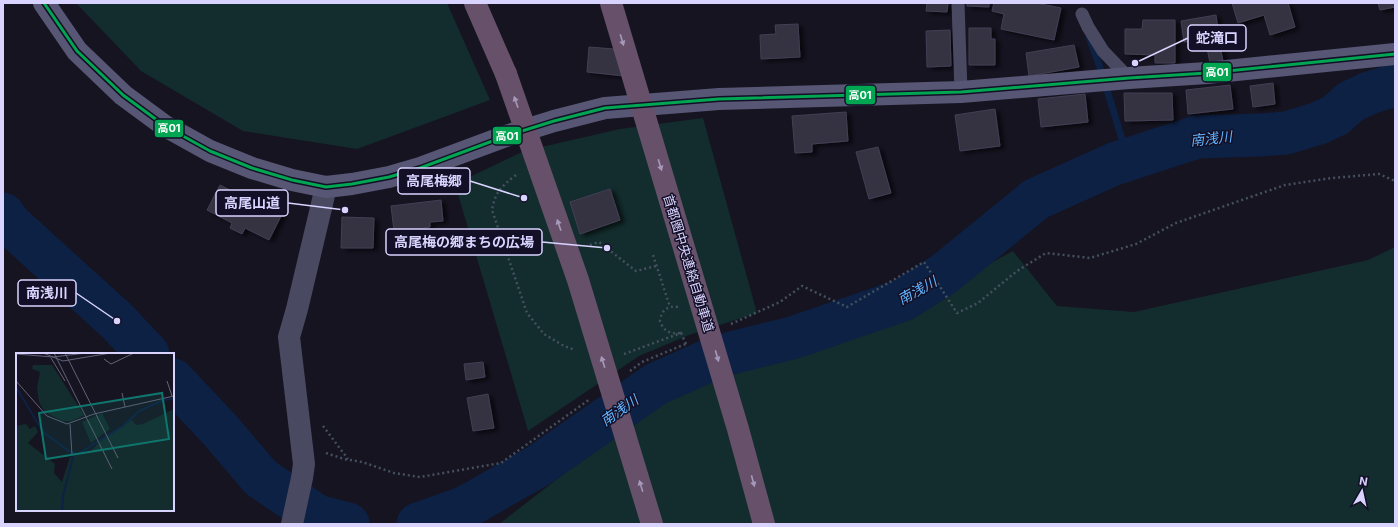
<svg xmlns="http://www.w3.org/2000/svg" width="1398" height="527" viewBox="0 0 1398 527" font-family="Inter,'Noto Sans JP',sans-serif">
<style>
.green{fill:#132c2d}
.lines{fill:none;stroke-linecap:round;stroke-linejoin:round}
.stream{stroke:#0d2144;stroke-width:7}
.river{stroke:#0d2144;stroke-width:43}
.building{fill:#343243;stroke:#433f54;filter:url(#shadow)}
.path{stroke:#44505f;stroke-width:2.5;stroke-dasharray:2 3;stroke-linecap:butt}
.service{stroke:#4a4962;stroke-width:13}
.minor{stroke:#4a4962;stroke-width:22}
.secondary{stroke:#575674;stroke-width:22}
.motorway{stroke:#67516a;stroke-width:22}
.motorway-bridge{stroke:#67516a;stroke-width:22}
.bus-1-casing{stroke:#130f26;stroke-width:6}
.bus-1{stroke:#00a651;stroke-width:3}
.oneway{fill:#a699bc}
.labels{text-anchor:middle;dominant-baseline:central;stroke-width:3;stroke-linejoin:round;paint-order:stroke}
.street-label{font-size:13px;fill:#d9d4ff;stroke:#130f26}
.water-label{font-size:14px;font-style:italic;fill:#62b6ff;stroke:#130f26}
.inset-river{fill:none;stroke:#0d2144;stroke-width:2}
.inset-road{fill:none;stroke:#64617a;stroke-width:1}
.view{fill:#0f766e;fill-opacity:0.15;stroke:#0f766e;stroke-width:2}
.inset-edge{fill:none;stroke:#d9d4ff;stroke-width:2}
.leader{fill:none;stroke:#d9d4ff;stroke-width:1.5}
.callout-dot{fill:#d9d4ff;stroke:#130f26;stroke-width:1.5}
.callout{fill:#130f26;stroke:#d9d4ff;stroke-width:1.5}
.callout-label{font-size:14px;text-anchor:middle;font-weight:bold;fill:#d9d4ff}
.line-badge{stroke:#130f26;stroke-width:1.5}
.badge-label{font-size:11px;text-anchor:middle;font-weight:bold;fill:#fff}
</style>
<defs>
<filter id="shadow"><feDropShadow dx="4.5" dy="2.5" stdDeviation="2" flood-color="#0009"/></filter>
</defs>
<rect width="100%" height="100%" fill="#161421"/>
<path class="green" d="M76 3H447L490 100 357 149 243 131 141 71Z
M703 118 757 313 689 335 639 356 528 431 455 184 524 151 620 129Z
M1395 247V524H499L583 459 697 378 839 344 1013 251 1057 306 1134 312 1368 260Z"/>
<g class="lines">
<path class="stream" d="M1089 37 1102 73
M1107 90 1128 159
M313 524 317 516"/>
<path class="river" d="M3 214 9 223 117 321 148 354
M173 380 220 430 261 478 317 516 348 524
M418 524 466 507 538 466 656 384 719 356 792 338 903 300 944 274 1036 199 1114 164 1197 137 1259 135 1286 133 1319 123 1336 115 1350 102 1369 93 1395 85"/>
</g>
<path class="building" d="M927 3H948L947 12 926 11Z
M967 3H989V7L967 6Z
M994 3H1036L1061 8 1054 40 1001 29 1004 14 992 11Z
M1232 3H1288L1295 27 1270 35 1264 15 1238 23Z
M1378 3H1395V7L1380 10Z
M1216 15 1219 37 1184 42 1181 21Z
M1143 20H1175V63H1155V55L1125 54V29H1142Z
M798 24 800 57 761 59 760 35 776 34 775 25Z
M969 28H991V39H995V65H969Z
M950 30 951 66 927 67 926 31Z
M1219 41 1223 61 1210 63 1206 43Z
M1074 45 1079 67 1029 76 1026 53Z
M589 47 627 50 624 76 587 72Z
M1273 83 1275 104 1253 107 1250 86Z
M1230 85 1233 109 1188 114 1186 90Z
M1124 93H1172L1173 120 1125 121Z
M1085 94 1088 122 1041 127 1038 99Z
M995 109 1000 146 960 151 955 115Z
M846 112 848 141 812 144V152L795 153 792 116Z
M878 147 891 193 869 199 856 152Z
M220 185 254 202 256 199 283 212 269 240 245 228 242 234 230 228 232 223 207 210Z
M610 189 620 220 580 234 570 202Z
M441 200 443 221 430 222V227L423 228 424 234 408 235V230L394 231 391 206Z
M342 217 374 218 373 248H341Z
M483 362 485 377 466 380 464 364Z
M488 394 494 428 473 431 467 398Z"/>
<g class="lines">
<path class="path" d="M516 175C502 186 495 192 492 210L527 313 544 334 564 346 575 350
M590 245 599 242 636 271 656 266
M653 255 670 307
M678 307C667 305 661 311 660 321 664 332 670 334 681 333
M731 324 780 302 802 286 847 307 924 262 957 313 978 303 1017 271 1046 253 1090 258 1136 244 1176 223 1285 185 1332 178 1379 174 1395 181
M681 333 686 344
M624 354 681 333 684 330
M630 371 642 362 688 343
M323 426 348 459
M326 453 344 459 362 462 394 473 420 477 501 463 590 399"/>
<path class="service" d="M958 3 961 92
M1082 14 1088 27 1103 51 1129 78"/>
<path class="minor" d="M292 524 302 478 304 464 289 337 297 309 326 187"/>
<path class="secondary" d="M44 3 77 51 123 95 165 126 210 151 252 168 292 180 326 187 352 184 389 177 420 168 506 136 554 121 605 108 719 99 961 92 1129 78 1207 73 1395 54"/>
<path class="motorway" d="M475 3 506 74"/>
<path class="motorway-bridge" d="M611 3 738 429 764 524
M506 74 578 280 652 524"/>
<defs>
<path id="bus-1" d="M44 3 77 51 123 95 165 126 210 151 252 168 292 180 326 187 352 184 389 177 420 168 506 136 554 121 605 108 719 99 961 92 1129 78 1207 73 1395 54"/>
</defs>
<use href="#bus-1" class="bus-1-casing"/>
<use href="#bus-1" class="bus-1"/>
</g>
<defs><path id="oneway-solid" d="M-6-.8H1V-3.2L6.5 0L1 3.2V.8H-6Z"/></defs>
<g class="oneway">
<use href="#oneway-solid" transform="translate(622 40) rotate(73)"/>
<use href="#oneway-solid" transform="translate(516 102) rotate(-109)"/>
<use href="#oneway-solid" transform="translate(660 165) rotate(73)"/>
<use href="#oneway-solid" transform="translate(559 225) rotate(-109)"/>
<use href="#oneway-solid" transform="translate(717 356) rotate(74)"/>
<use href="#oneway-solid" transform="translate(603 362) rotate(-107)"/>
<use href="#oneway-solid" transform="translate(753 481) rotate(75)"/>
<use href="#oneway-solid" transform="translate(641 486) rotate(-107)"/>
</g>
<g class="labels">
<g class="street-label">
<text transform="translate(689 263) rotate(73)">首都圏中央連絡自動車道</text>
</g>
<g class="water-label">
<text transform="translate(1211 138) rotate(-6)">南浅川</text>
<text transform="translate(917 290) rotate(-29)">南浅川</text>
<text transform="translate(619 410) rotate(-35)">南浅川</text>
</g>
</g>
<g transform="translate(16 353)">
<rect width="158" height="158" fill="#161421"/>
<path d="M17 12H36L68 62 56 68H46L28 58 23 49 21 35 24 19 16 16ZM158 56V158H0V73L10 71 14 76 19 73 22 79 12 90 39 111 38 120 46 129 54 104 74 99 90 83 116 67 120 72 127 71ZM86 60 94 76 75 90 66 69Z" fill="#132c2d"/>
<path class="inset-river" d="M0 34 27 79 53 98 62 101 107 73 123 58 147 47 158 46M46 158 47 143 58 100"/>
<path class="inset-road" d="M27 0 47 8 95 0M38 0 96 116M49 0 102 105M0 1 37 4 70 0M35 5 49 28M88 6 95 11 118 0M0 28 31 63 51 71 78 61 158 43M151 28 156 43M106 40 109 54M54 71 56 102"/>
<path class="view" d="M146 40 153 86 30 106 23 60Z"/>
<rect width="158" height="158" class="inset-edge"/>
</g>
<path class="leader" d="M1135 63L1188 38M524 198L470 181M345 210L288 203M607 248L542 242M117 321L76 293"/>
<g class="callout-dot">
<circle cx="1135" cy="63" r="4"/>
<circle cx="524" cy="198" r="4"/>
<circle cx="345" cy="210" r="4"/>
<circle cx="607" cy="248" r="4"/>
<circle cx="117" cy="321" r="4"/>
</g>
<g class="callout">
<rect x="1188" y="25" width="58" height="26" rx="4"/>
<rect x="398" y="168" width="72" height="26" rx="4"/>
<rect x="216" y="190" width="72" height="26" rx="4"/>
<rect x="386" y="229" width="156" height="26" rx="4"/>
<rect x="18" y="280" width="58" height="26" rx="4"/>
</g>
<g class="callout-label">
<text x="1217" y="43">蛇滝口</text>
<text x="434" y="186">高尾梅郷</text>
<text x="252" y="208">高尾山道</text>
<text x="464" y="247">高尾梅の郷まちの広場</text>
<text x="47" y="298">南浅川</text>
</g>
<g class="line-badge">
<rect x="1202" y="62" width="30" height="20" rx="4" fill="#00a651"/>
<rect x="845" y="85" width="31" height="20" rx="4" fill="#00a651"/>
<rect x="154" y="119" width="30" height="19" rx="4" fill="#00a651"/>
<rect x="492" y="126" width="30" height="19" rx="4" fill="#00a651"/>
</g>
<g class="badge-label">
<text x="1217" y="76">高01</text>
<text x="860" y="99">高01</text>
<text x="169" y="132">高01</text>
<text x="507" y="140">高01</text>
</g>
<rect width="1398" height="527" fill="none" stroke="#d9d4ff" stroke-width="8"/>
<g transform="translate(1362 491) rotate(9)" stroke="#130f26" stroke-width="3" paint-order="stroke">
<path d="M0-3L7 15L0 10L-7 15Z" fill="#d9d4ff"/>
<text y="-6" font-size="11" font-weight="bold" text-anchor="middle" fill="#d9d4ff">N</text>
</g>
</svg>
